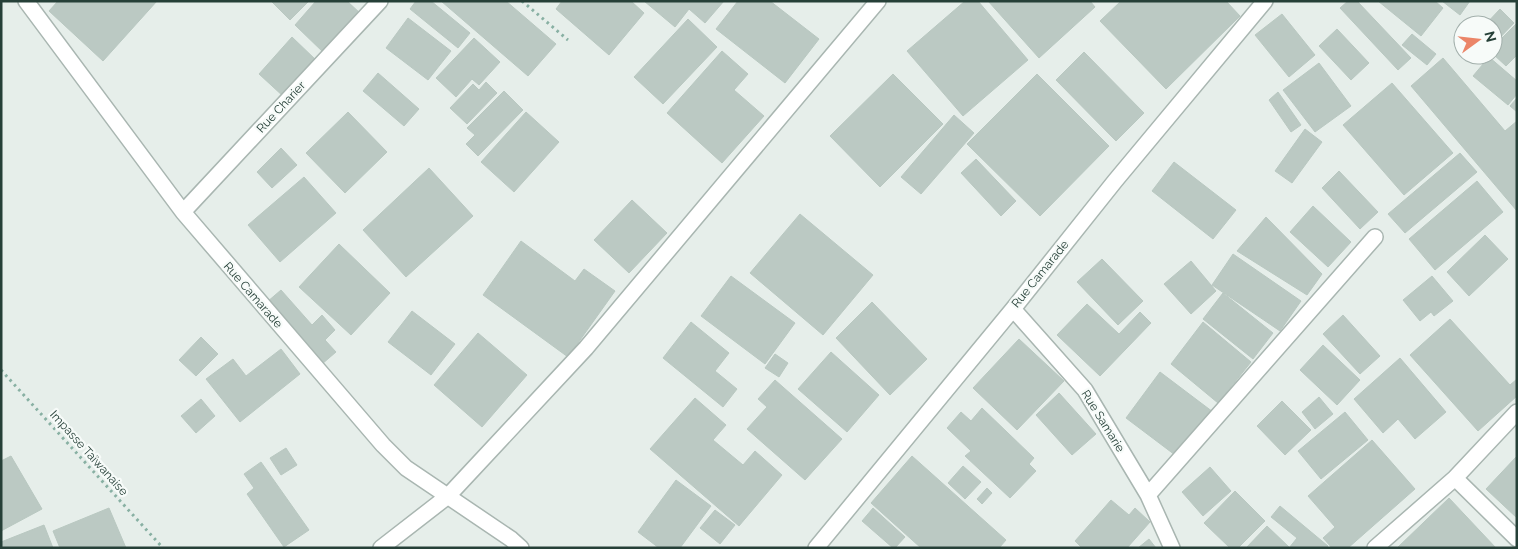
<svg xmlns="http://www.w3.org/2000/svg" width="1518" height="549" viewBox="0 0 1518 549" font-family="Raleway,sans-serif">
<style>
.building{fill:#bbc9c3;stroke:#b9c8c1}
.lines{fill:none;stroke-linecap:round;stroke-linejoin:round}
.minor-casing{stroke:#a9b6b1;stroke-width:18}
.path{stroke:#88b0a3;stroke-width:3;stroke-dasharray:2.5 4;stroke-linecap:butt}
.minor{stroke:#fff;stroke-width:15}
.labels{text-anchor:middle;dominant-baseline:central;stroke-width:4.5;stroke-linejoin:round;paint-order:stroke}
.street-label{font-size:12px;fill:#264038;stroke:#f7fbf9}
</style>
<rect width="100%" height="100%" fill="#e6eeea"/>
<path class="building" d="M58 1H157L103 61 49 11Z
M271 1H309L290 20Z
M316 1H347L361 14 325 54 295 25Z
M416 1H431L470 33 458 48 410 9Z
M441 1H506L556 44 528 76Z
M562 1H631L644 13 609 55 556 9Z
M644 1H724L705 23 689 9 675 27Z
M738 1H770L819 39 785 83 716 29Z
M965 1H978L1028 60 963 116 907 51Z
M988 1H1090L1095 7 1039 58Z
M1121 1H1226L1240 16 1166 89 1100 21Z
M1348 1H1357L1411 58 1398 70 1340 8Z
M1378 1H1435L1443 8 1421 36Z
M1442 1H1470L1460 15Z
M1500 9 1514 23 1493 45V25H1485Z
M1282 14 1315 55 1289 77 1255 35Z
M408 18 451 51 428 80 386 48Z
M688 19 717 47 663 104 634 77Z
M1517 23V55L1506 66 1493 54V47Z
M1337 29 1369 63 1351 80 1319 46Z
M1412 34 1436 54 1427 65 1402 45Z
M292 37 317 61 284 97 259 74Z
M474 38 500 62 479 85 472 79 456 97 436 78Z
M722 51 748 74 734 90 764 116 722 163 667 113Z
M1084 52 1144 113 1116 141 1056 80Z
M1489 57 1517 81V94L1508 105 1473 76Z
M1443 58 1505 131 1517 121V211L1411 86Z
M1319 63 1351 106 1315 132 1283 90Z
M378 73 419 109 404 126 363 91Z
M893 74 943 124 880 187 830 136Z
M1037 74 1109 146 1040 216 967 144Z
M486 82 497 93 467 124 450 108 473 84 479 90Z
M1392 83 1453 153 1404 195 1343 125Z
M504 91 523 110 478 156 466 144 475 135 467 128Z
M1278 92 1301 125 1291 132 1269 100Z
M1517 98V112L1510 106Z
M348 112 387 152 345 193 306 153Z
M526 112 559 142 514 192 481 162Z
M954 115 974 133 921 194 901 177Z
M1305 129 1322 142 1292 183 1275 171Z
M281 148 297 165 272 188 257 172Z
M1460 153 1477 172 1405 233 1388 214Z
M976 159 1016 201 1001 216 961 173Z
M1174 162 1236 210 1213 239 1152 191Z
M429 168 473 216 406 277 363 230Z
M1339 171 1378 212 1360 229 1322 188Z
M304 177 336 213 280 262 248 225Z
M1477 181 1503 212 1435 270 1409 239Z
M632 200 667 233 629 273 594 240Z
M1313 206 1351 242 1328 267 1290 232Z
M800 214 873 275 823 335 750 273Z
M1266 217 1322 274 1307 295 1237 251Z
M1485 235 1508 259 1469 296 1447 272Z
M521 241 575 281 584 269 615 291 568 357 483 295Z
M339 244 390 293 351 335 299 287Z
M1233 254 1301 301 1280 331 1212 285Z
M1102 259 1143 301 1118 325 1077 282Z
M1191 261 1216 291 1191 314 1164 284Z
M731 276 795 323 765 364 701 316Z
M1432 276 1453 301 1434 316 1431 312 1420 321 1403 300Z
M281 290 312 325 322 315 335 330 325 340 336 352 322 364 267 302Z
M1223 293 1273 333 1253 359 1203 319Z
M872 302 927 359 890 395 836 338Z
M1087 304 1119 334 1140 312 1151 323 1100 376 1057 335Z
M412 311 455 344 431 375 388 342Z
M1343 315 1380 356 1360 374 1323 334Z
M1450 319 1510 385 1517 379V396L1478 431 1410 355Z
M691 322 729 353 715 371 737 389 723 407 663 358Z
M1203 322 1251 362 1218 403 1171 364Z
M478 333 527 375 482 427 434 385Z
M201 337 218 354 196 376 179 360Z
M1019 339 1064 381 1017 430 973 388Z
M1323 345 1360 380 1337 405 1300 370Z
M281 349 300 374 240 422 206 379 233 359 246 376Z
M831 352 879 395 847 432 798 389Z
M775 354 788 363 779 377 765 368Z
M1400 358 1446 412 1415 439 1398 419 1383 433 1354 399Z
M1160 372 1213 412 1179 458 1126 418Z
M775 380 842 439 805 480 747 429 767 407 758 399Z
M1059 393 1096 434 1072 455 1036 415Z
M1319 397 1333 414 1315 429 1302 412Z
M695 398 726 425 713 440 743 465 755 451 782 475 739 526 650 449Z
M201 399 215 416 196 433 181 416Z
M1282 401 1311 430 1285 455 1257 426Z
M982 408 1034 458 1029 464 1036 471 1010 498 965 456 971 451 947 428 961 412 971 421Z
M1345 412 1368 440 1321 479 1298 451Z
M1372 440 1415 489 1348 548H1332L1323 538 1335 527 1308 496Z
M286 448 297 465 281 475 270 458Z
M11 456 42 509 1 531V461Z
M912 456 1006 540 999 548H921L871 503Z
M1517 456V518L1486 489Z
M261 462 309 530 284 547 247 494 254 488 244 474Z
M963 466 981 482 965 499 948 483Z
M1210 467 1231 491 1203 516 1182 492Z
M676 480 711 506 680 548H659L638 532Z
M987 488 992 493 982 504 977 499Z
M1235 491 1265 521 1238 548H1230L1204 523Z
M1449 498 1496 548H1397Z
M1111 500 1129 515 1135 508 1150 522 1127 548H1082L1075 541Z
M1280 506 1328 546 1326 548H1289L1297 538 1271 517Z
M109 508 126 548H60L53 531Z
M873 508 905 537 895 548H893L862 521Z
M715 510 735 525 720 544 700 528Z
M44 525 53 548H1V542Z
M1267 526 1289 547 1288 548H1246Z
M1149 539 1156 548H1138Z"/>
<g class="lines">
<defs>
<path id="minor" d="M26 1 183 212 383 445 406 468 511 539 521 548
M183 212 380 1
M1013 309 1085 390 1148 495 1172 548
M1455 478 1517 539
M1148 495 1375 237
M381 548 448 496 586 348 878 1
M816 548 1013 309 1115 181 1265 1
M1375 548 1455 478 1517 412"/>
</defs>
<use href="#minor" class="minor-casing"/>
<path class="path" d="M522 1 568 40
M1 370 163 548"/>
<use href="#minor" class="minor"/>
</g>
<g class="labels">
<g class="street-label">
<text transform="translate(281 107) rotate(-47)">Rue Charier</text>
<text transform="translate(1040 274) rotate(-51)">Rue Camarade</text>
<text transform="translate(253 295) rotate(49)">Rue Camarade</text>
<text transform="translate(1103 421) rotate(58)">Rue Samarie</text>
<text transform="translate(89 453) rotate(48)">Impasse Taïwanaise</text>
</g>
</g>
<rect width="1518" height="549" fill="none" stroke="#264038" stroke-width="5"/>
<g transform="translate(1478 40) rotate(75)"><circle r="24" fill="#f7fbf9" stroke="#a3b0ac"/>
<path d="M0-4L9 19L0 12L-9 19Z" fill="#eb8568"/>
<text y="-8" font-size="14" font-weight="bold" text-anchor="middle" fill="#264038">N</text>
</g>
</svg>
